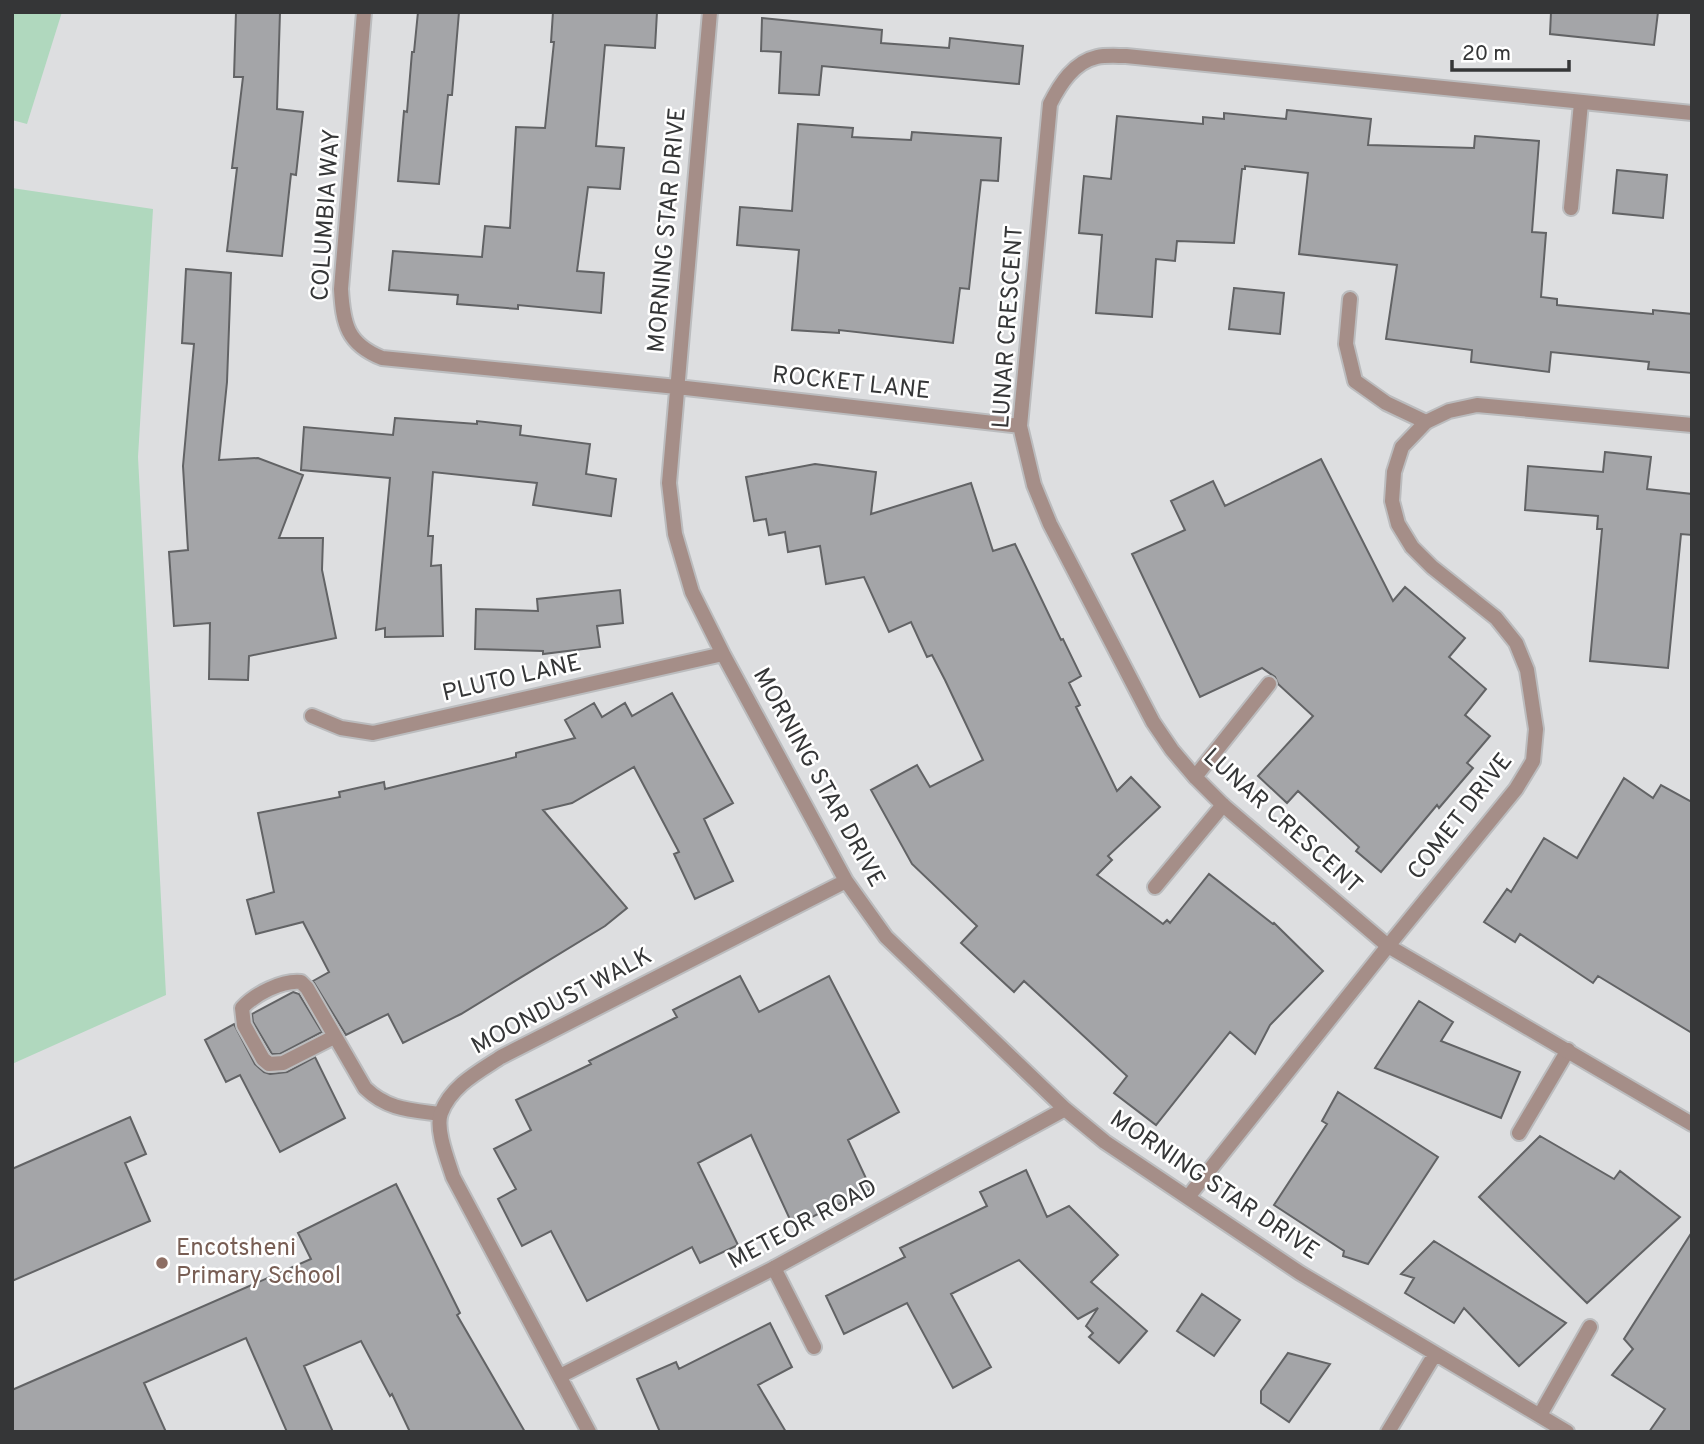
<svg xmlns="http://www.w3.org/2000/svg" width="1704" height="1444" viewBox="0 0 1704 1444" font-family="Overpass,sans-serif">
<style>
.green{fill:#b0d8be}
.building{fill:#a4a5a8;stroke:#626365;stroke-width:2}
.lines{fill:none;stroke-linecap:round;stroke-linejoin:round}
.service-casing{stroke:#bbbcbe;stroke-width:18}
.minor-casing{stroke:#bbbcbe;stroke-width:18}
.service{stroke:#a58e88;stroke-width:14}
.minor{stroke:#a58e88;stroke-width:14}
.education-dot{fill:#8d6e63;stroke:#fff;stroke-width:2.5}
.labels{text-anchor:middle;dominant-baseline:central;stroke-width:5;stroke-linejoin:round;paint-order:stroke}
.street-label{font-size:24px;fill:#353637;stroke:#fff}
.education-label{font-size:24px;fill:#785e54;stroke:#fff;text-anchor:start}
</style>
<rect width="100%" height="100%" fill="#dddee0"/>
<path class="green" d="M12 12H62L27 124 12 120Z
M12 188 153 209 138 457 166 995 12 1064Z"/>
<path class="building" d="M236 12H280L277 109 303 112 296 175 291 174 282 256 227 251 237 168H232L243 77H234Z
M418 12H459L452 95H448L439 184 398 181 404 111 407 112 412 52H414Z
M553 12H657L655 48 605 45 596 146 624 148 620 189 588 187 577 271 604 273 601 313 518 305V309L457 304 458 295 389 290 393 251 482 257 485 226 510 228 516 127 545 128 554 42H551Z
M1551 12H1658L1654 45 1550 34Z
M762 18 882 30 881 43 949 48 950 38 1023 46 1019 84 822 66 819 95 779 93 781 52 761 51Z
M1287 110 1371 119 1368 145 1474 148 1475 136 1539 141 1532 232 1546 233 1541 297 1557 299V305L1653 314V310L1692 314V373L1648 369 1649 362 1551 352 1549 372 1471 362 1472 350 1386 339 1397 265 1299 254 1308 173 1245 166V169H1242L1234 243 1177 241 1175 261 1156 259 1152 317 1096 313 1102 235 1079 233 1084 176 1111 179 1117 116 1203 124V117L1224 119V113L1286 119Z
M798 124 853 128 852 137 911 140 912 132 1001 138 998 181 981 180 969 289 960 288 953 343 839 330V333L792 330 799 250 737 245 740 207 792 211Z
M1617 170 1667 175 1663 218 1613 213Z
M186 269 231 273 227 382 219 460 258 458 303 475 279 538H323L322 570 336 638 249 656 248 680 209 679 210 623 174 626 169 552 188 550 183 466 194 344 182 343Z
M1234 288 1284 293 1280 334 1229 329Z
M395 418 477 424V421L521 426 520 435 590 444 586 474 616 479 611 516 533 505 537 483 433 472 428 536H433L431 566 441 565 443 636 385 637V628L376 630 390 478 301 470 304 427 393 435Z
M1605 452 1651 457 1647 489 1692 494V535L1681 534 1668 668 1590 661 1602 529H1597L1598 516 1525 510 1528 466 1603 472Z
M1321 459 1393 601 1405 587 1465 638 1449 657 1486 689 1465 715 1490 736 1467 763 1473 768 1439 808 1437 805 1381 872 1356 851 1359 847 1298 791 1287 803 1258 776 1313 716 1278 684 1275 677 1262 668 1200 697 1132 554 1185 530 1171 501 1213 481 1225 506Z
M815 464 876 472 871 514 971 483 993 551 1015 544 1061 640 1063 639 1081 676 1069 683 1080 705 1076 707 1117 791 1131 777 1160 807 1108 856 1112 860 1097 875 1163 924 1167 920 1170 923 1209 874 1273 924 1274 923 1323 971 1270 1025 1255 1054 1230 1032 1156 1125 1114 1093 1127 1076 1024 981 1014 992 961 943 977 926 912 864 871 790 917 765 930 787 983 760 945 680 932 655 927 657 911 622 889 632 864 577 826 584 820 546 788 552 785 532 769 535 766 519 754 521 746 477Z
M620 590 623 623 597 626 600 647 543 654V651L475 649 476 609 538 611 537 599Z
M672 693 733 803 704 819 733 881 695 899 674 854 679 852 634 767 572 803 543 810 627 908 605 926 461 1014 403 1043 388 1014 346 1035 313 981 329 972 303 922 256 934 247 900 274 892 258 813 340 797 339 792 384 782 385 789 516 757V753L575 738 565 720 594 703 602 717 625 703 632 716Z
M1624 778 1653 798 1661 785 1692 802V1033L1598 976 1593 983 1520 934 1515 942 1484 922 1507 889 1511 892 1544 838 1577 858Z
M740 976 759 1012 829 976 899 1112 848 1140 871 1189 793 1226 751 1135 698 1163 738 1245 700 1263 692 1247 587 1301 551 1231 522 1246 498 1199 516 1189 494 1149 531 1130 516 1100 591 1064 589 1061 677 1017 673 1010Z
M293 992 299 994 322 1032 280 1054H272L253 1022 252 1014Z
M1419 1001 1453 1022 1441 1041 1520 1072 1501 1118 1375 1068Z
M234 1024 255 1064 264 1072 270 1074 287 1072 315 1057 345 1118 280 1152 240 1075 226 1082 205 1040Z
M1338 1092 1438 1157 1368 1264 1343 1256 1344 1251 1274 1205 1327 1124 1322 1121Z
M130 1117 146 1154 125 1163 150 1221 12 1281V1169Z
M1540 1136 1614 1179 1620 1171 1680 1217 1587 1303 1479 1197Z
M1026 1170 1047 1217 1069 1206 1118 1255 1091 1282 1147 1331 1119 1363 1089 1337 1093 1333 1086 1326 1098 1308 1078 1319 1019 1260 951 1294 991 1367 953 1388 907 1303 844 1334 826 1296 905 1257 900 1248 987 1206 980 1192Z
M396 1184 460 1313 457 1315 525 1432H410L392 1394 390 1396 361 1341 304 1366 333 1432H287L246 1338 144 1383 166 1432H12V1390L311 1259 298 1233Z
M1692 1232V1432H1649L1665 1409 1612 1375 1633 1349 1624 1339Z
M1434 1241 1566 1323 1519 1366 1464 1308 1454 1323 1405 1293 1414 1278 1401 1274Z
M1202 1294 1240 1320 1214 1356 1177 1331Z
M770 1323 792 1367 758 1385 786 1432H660L637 1379 676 1362 679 1369Z
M1288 1353 1330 1364 1289 1422 1261 1403V1391Z"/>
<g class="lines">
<defs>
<path id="service" d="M1571 208 1581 103
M1350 299 1346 344 1355 381 1386 403 1426 422
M1195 777 1269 684
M1155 887 1223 805
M334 1037 283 1063 269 1064 263 1059 244 1025 242 1008C255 994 282 980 301 982L307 988 365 1088C388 1110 410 1110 440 1114
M1519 1133 1568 1050
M774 1268 814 1347
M1540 1415 1590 1327"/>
<path id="minor" d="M364 12 341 289C343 324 347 344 382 358L677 387 1020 426
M710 12 669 483 675 534 692 592 723 654 846 881 886 937 1065 1109 1105 1142 1300 1273 1567 1432
M1692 113 1126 56C1117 56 1106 55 1097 57 1074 62 1060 84 1050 104L1020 426 1034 485 1050 524 1153 722 1172 750 1195 777 1223 805 1388 946 1692 1124
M312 716 341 728 373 733 723 654
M1188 1197 1388 946 1516 789 1533 761 1536 729 1527 670 1516 643 1496 618 1432 567 1412 547 1398 524 1392 501 1394 472 1402 447 1426 422 1449 411 1477 405 1692 425
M560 1376 774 1268 1065 1109
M589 1432 453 1177C448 1161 435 1129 441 1113 451 1086 478 1072 501 1057L846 881
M1388 1432 1435 1354"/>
</defs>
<use href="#service" class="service-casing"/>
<use href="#minor" class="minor-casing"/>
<use href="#service" class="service"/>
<use href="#minor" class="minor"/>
</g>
<circle class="education-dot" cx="162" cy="1263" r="7"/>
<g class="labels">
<g class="street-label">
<text transform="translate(327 215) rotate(-86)">COLUMBIA WAY</text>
<text transform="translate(668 230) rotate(-85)">MORNING STAR DRIVE</text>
<text transform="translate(1009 327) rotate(-86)">LUNAR CRESCENT</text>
<text transform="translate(851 384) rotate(6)">ROCKET LANE</text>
<text transform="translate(512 679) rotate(-13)">PLUTO LANE</text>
<text transform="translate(818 778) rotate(61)">MORNING STAR DRIVE</text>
<text transform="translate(1461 817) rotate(-52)">COMET DRIVE</text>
<text transform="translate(1282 822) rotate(42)">LUNAR CRESCENT</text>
<text transform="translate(562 1002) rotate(-28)">MOONDUST WALK</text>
<text transform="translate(1214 1186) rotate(34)">MORNING STAR DRIVE</text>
<text transform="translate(803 1225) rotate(-28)">METEOR ROAD</text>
</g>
<g class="education-label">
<text x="176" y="1249">Encotsheni<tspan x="176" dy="28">Primary School</tspan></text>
</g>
</g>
<rect width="1704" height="1444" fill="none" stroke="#353637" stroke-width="28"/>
<path d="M1452 60v10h117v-10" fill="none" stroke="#353637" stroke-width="3.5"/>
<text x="1462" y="60" font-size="21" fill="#353637" stroke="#ffffff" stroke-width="5" paint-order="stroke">20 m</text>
</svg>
